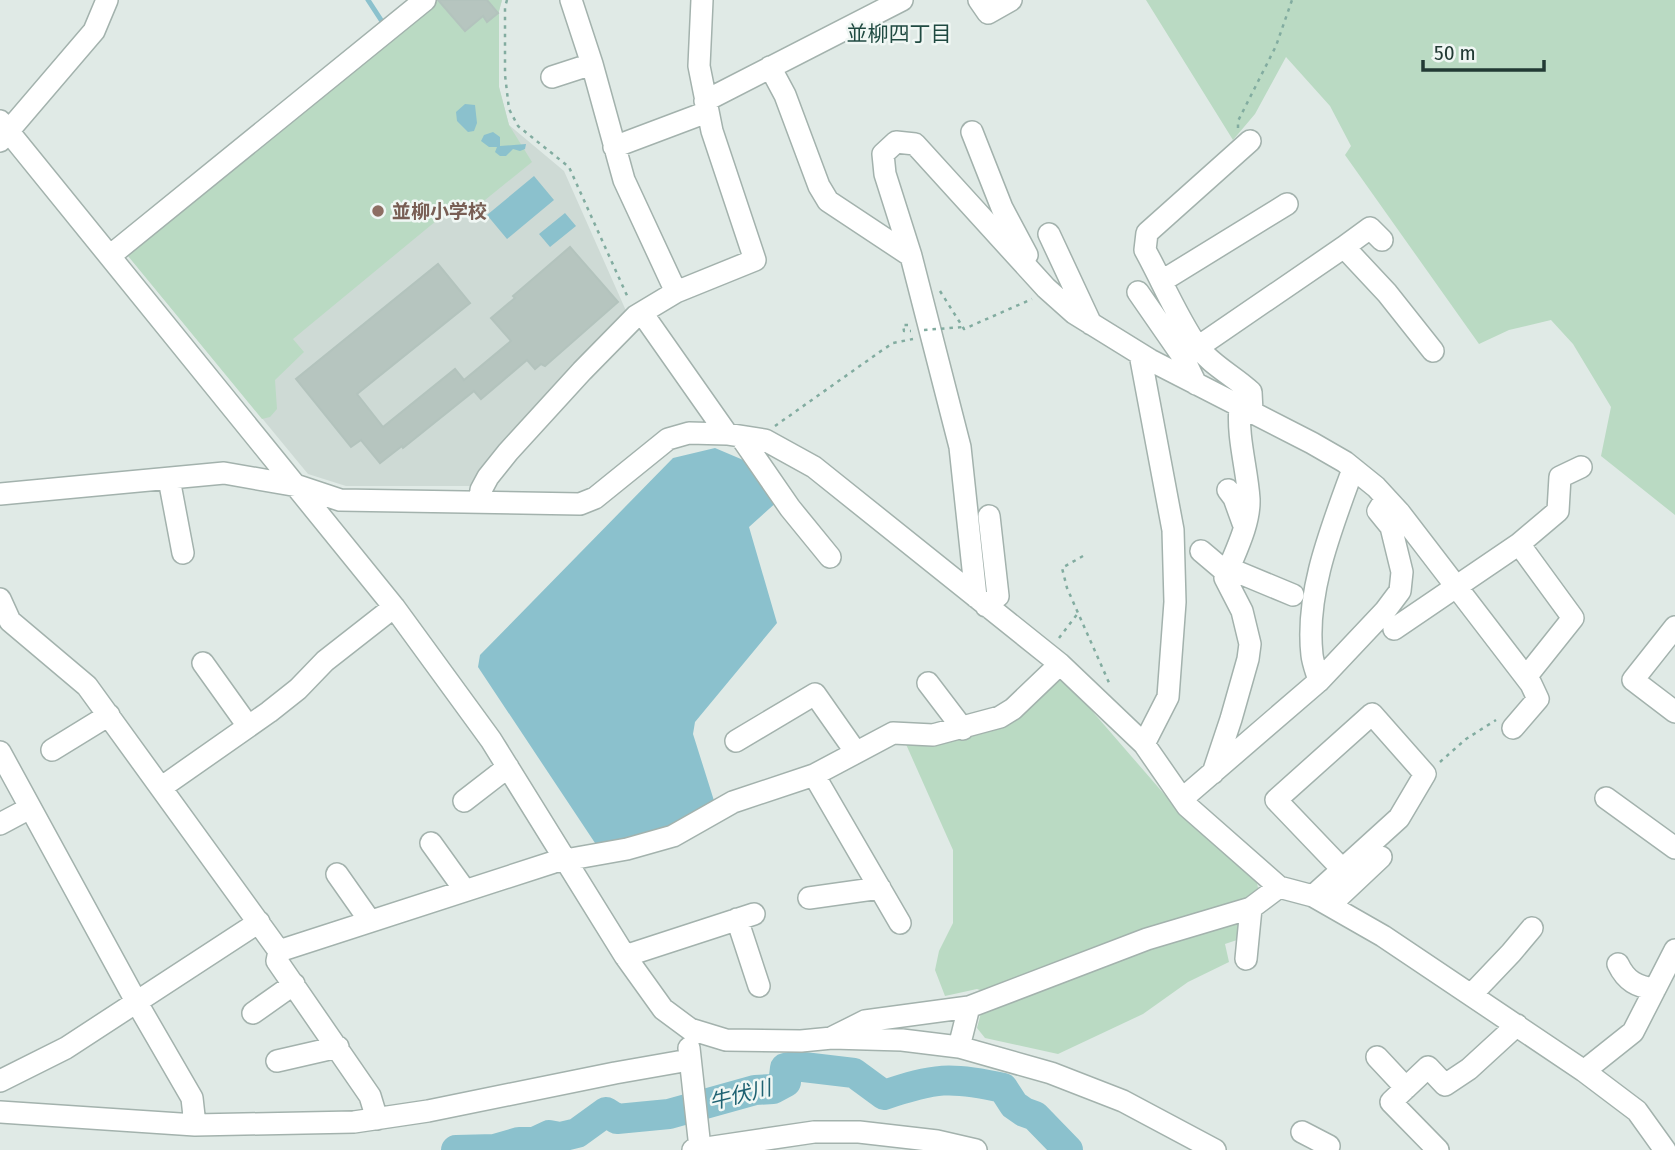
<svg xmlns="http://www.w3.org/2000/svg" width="1675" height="1150" viewBox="0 0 1675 1150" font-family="'Fira Sans Condensed','Noto Sans JP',sans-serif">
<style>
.built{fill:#cedad5}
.green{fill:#badac3}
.water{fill:#8bc1cd}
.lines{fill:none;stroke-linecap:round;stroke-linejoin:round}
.stream{stroke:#8bc1cd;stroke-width:5}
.river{stroke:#8bc1cd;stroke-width:30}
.building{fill:#b6c5bf;stroke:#b3c3bd;stroke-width:2}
.minor-casing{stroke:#a3b2ad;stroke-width:24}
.path{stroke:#82aca0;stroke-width:2.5;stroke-dasharray:3.5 5;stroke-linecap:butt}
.minor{stroke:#fff;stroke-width:21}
.path-bridge{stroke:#82aca0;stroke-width:2.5;stroke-dasharray:3.5 5;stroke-linecap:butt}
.education-dot{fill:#8d6e63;stroke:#f0f7f4;stroke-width:2.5}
.labels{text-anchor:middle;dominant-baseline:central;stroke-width:5;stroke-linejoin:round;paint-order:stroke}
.education-label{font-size:19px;font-weight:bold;fill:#785e54;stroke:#f0f7f4;text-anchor:start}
.neighbourhood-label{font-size:21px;fill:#1f4a41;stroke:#f0f7f4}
.water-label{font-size:21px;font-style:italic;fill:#1f6272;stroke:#f0f7f4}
</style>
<rect width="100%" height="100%" fill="#e0eae6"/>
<path class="built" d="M502 0 499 11V87L509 125 564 171 627 313 474 486H346L308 474 124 251Z"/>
<path class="green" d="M433 0H502L499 11V87L509 125 532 162 469 213 459 202 293 339 304 352 275 380 277 409 270 417 262 419 124 251Z
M1146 0H1675V515L1601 456 1611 407 1573 344 1551 320 1509 330 1479 344 1345 155 1351 146 1330 106 1286 57 1255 114 1233 140Z
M1060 674 1171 802 1257 883 1258 888 1251 898 988 993 977 989 945 996 935 970 939 951 953 923V850L905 742 939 740Z
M1243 918 1242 934 1237 940 1225 944 1229 962 1188 982 1143 1014 1058 1054 985 1038 977 1028 981 1013 1157 942Z"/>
<path class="water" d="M465 104 475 105 477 123 474 131 468 132 457 121 456 112Z
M493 132 500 137V146L526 144 525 149 520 151 513 149 506 156H500L495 152 497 147H489L481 141 484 135Z
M534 176 554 200 507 239 487 215Z
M565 213 576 226 550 247 539 234Z
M715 448 755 465 779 500 749 527 777 623 695 722 693 734 716 807 672 830 599 849 478 667 480 655 673 458Z"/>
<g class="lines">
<path class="stream" d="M368 0 383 23"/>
<path class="river" d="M456 1150 495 1149 519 1142H534L549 1135 560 1137 577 1133 606 1112 617 1119 669 1114 755 1090 773 1089 786 1082 784 1076 785 1068 795 1066 854 1073 884 1095C935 1078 950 1076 1003 1088L1014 1105 1024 1112 1035 1116 1068 1150"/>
</g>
<path class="building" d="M438 0H487L498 13 487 22 483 16 465 31Z
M570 247 618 302 545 366 541 364 535 369 527 360 481 399 474 391 403 448 402 446 380 463 361 440 351 447 296 379 438 264 470 303 357 394 383 427 455 369 464 380 511 341 491 318 515 298 513 296Z"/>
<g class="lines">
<defs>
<path id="minor" d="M571 0 592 64 624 180 676 292
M979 0 988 13 1011 0
M770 67 785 95 819 186 828 201 911 256
M552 77 592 64
M705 101 902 0
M0 121 394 607 491 740 625 956 663 1009 690 1029 726 1040 801 1041 832 1038 902 1040 959 1047 1051 1073 1123 1101 1215 1150
M972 132 1002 208 1027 255
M0 141 94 31 107 0
M1250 141 1147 233 1145 250C1161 279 1178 319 1197 346 1211 365 1234 376 1251 392L1252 412
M614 147 707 112
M1049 234 1091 324
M1344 247 1370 228 1382 240
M111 255 425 0
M1162 281 1287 204
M1138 292 1183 357 1196 384
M642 313 727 434
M1198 347 1344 247 1387 293 1433 351
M1140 354 1173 530 1175 602 1168 697 1144 744
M741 437 790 508 830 557
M169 479 183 553
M1228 490 1234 498 1243 523
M0 494 224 473 298 486 340 500 580 504 595 498 668 439 689 433 727 434 765 440 814 467 1060 664 1144 744 1187 806 1279 887 1313 896 1383 936 1584 1071 1637 1111 1665 1150
M480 501 481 490 488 477 508 452 582 371 636 316 676 292 755 260 712 131 699 66 702 0
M1519 544 1573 618 1526 677
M1201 551 1227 573
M1228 568 1293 595
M976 597 960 447 911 256 885 174 883 154 896 142 915 144 1046 288 1074 313 1150 360 1312 443 1345 462 1376 487 1399 512 1531 684 1538 699 1513 728
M0 599 10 621 87 686 279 951 277 961 370 1096 377 1119
M986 606 998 596 989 516
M1675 627 1633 680 1675 712
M1394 629 1519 544 1558 511 1560 477 1581 467
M203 663 248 726
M1319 681C1317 673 1313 664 1312 655 1305 592 1332 527 1353 469
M928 683 963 729
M736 741 815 694 855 751
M52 750 109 715
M0 752 137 1003 192 1098 195 1125
M1213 773 1231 719 1248 659 1250 644 1242 611 1225 578C1234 554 1250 525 1249 499 1247 468 1237 438 1240 406
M814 775 900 923
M162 787 269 712 298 689 325 661 394 607
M1606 798 1675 848
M1182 799 1319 681 1385 611 1400 591 1402 572 1391 527 1378 511 1386 498
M464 801 508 767
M0 824 30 808
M431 843 464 889
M337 874 370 921
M1313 896 1399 818 1425 774 1372 714 1276 800 1342 869
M809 898 880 888
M1330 905 1381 857
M737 919 759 986
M279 951 554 862 627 849 673 836 733 802 814 775 893 733 933 735 1000 717 1013 709 1060 664
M625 956 754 914
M1246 959 1251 908
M1618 964C1626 981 1637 987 1655 989
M1471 995 1511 953 1532 928
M253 1013 294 984
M833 1037 865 1021 969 1007 1147 939 1251 908 1279 887
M959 1047 969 1007
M689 1048 700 1148
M1377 1057 1406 1088
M277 1061 338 1047
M1584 1071 1633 1032 1675 950
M0 1081 66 1048 259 922
M0 1112 195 1125 354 1122 428 1111 615 1073 689 1060
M1302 1132 1329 1146
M693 1150 814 1132H859L937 1141 976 1150
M1438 1150 1391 1102 1428 1067 1445 1085 1469 1069 1517 1025"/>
</defs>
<use href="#minor" class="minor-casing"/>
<path class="path" d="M507 0 505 7V75L509 109 518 126 569 167 629 300
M1238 128V121L1276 46 1292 0
M940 291 964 329 1032 299
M908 325H903L904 331H911
M775 426 881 351 893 343 913 339
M1083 556 1062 568 1067 588 1110 685
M1059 638 1078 613
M1440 762 1466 739 1496 720"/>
<use href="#minor" class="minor"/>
<path class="path-bridge" d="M924 330 963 327"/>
</g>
<circle class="education-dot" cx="378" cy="211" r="7"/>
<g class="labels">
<g class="education-label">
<text x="392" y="211">並柳小学校</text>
</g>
<g class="neighbourhood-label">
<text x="899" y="34">並柳四丁目</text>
</g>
<g class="water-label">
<text transform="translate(740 1095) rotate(-14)">牛伏川</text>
</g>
</g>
<path d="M1423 60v10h121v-10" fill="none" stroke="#223a34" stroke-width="3.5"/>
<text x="1434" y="60" font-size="21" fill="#223a34" stroke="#f0f7f4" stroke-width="5" paint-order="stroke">50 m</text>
</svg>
